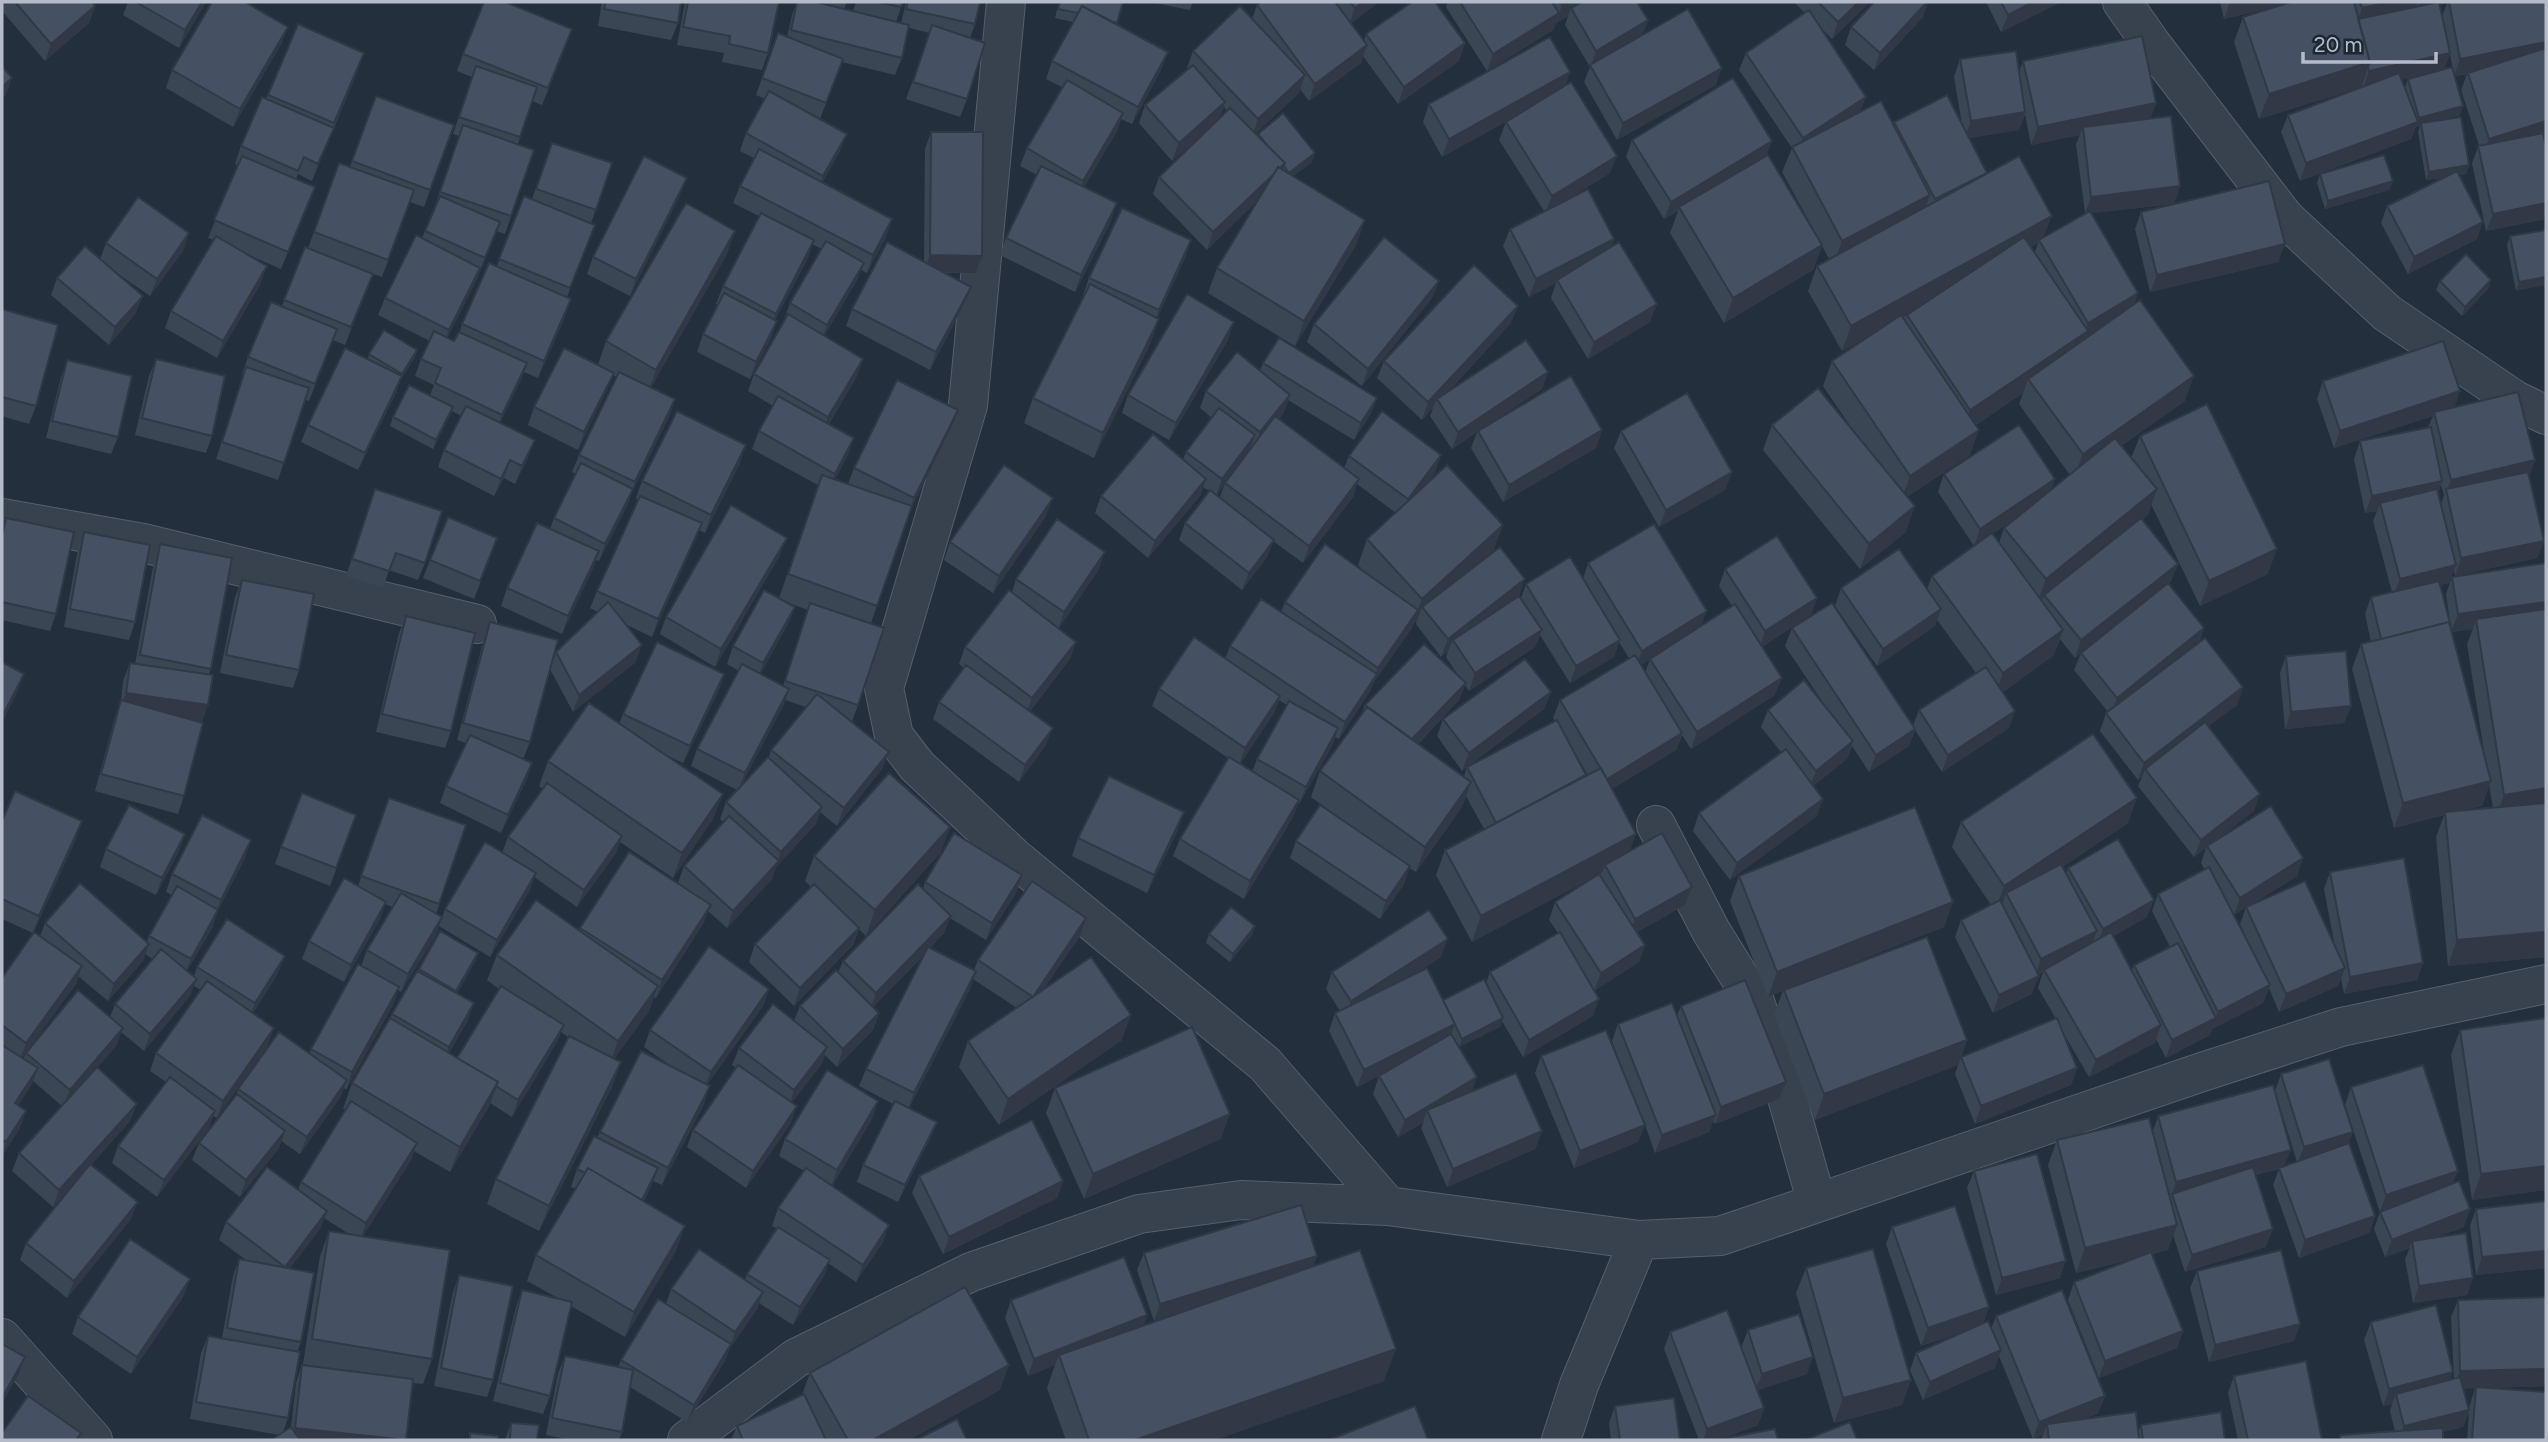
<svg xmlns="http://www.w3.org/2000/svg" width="2548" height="1442" viewBox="0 0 2548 1442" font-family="Figtree,sans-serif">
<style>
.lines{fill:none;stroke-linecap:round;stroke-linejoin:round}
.minor-casing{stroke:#565f6c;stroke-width:40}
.minor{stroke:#38414e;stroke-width:38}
.wall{fill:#3b4654;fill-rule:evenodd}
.shaded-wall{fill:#303945}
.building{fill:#455162;stroke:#303945;stroke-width:2}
</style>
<rect width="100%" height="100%" fill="#242f3e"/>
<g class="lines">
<defs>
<path id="minor" d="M1006 2 968 405 884 688 894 736 917 766 1016 859 1265 1064 1388 1206
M2122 2 2153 46 2285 218 2387 313 2515 400 2546 415
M2 518 143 543 477 624
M1656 825 1711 931 1755 1002 1784 1087 1817 1203
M2 1338 93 1440
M687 1440 796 1358 971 1272 1139 1214 1241 1200 1388 1206 1639 1240 1720 1236 2205 1071 2341 1027 2546 984
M1561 1440 1579 1385 1639 1240"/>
</defs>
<use href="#minor" class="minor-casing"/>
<use href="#minor" class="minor"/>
</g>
<path class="wall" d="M4 2H95L93 3 95 6 89 23 45 61 2 11Z
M128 2H206L179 48 123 15Z
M602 2H681L678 23 671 40 598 26Z
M685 2H779L768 53 762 70 722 62 724 53 677 45Z
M797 2H847L844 9 853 11 856 2H903L896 22 901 23 906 2H980L975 24 970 38 967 99 960 117 906 99 930 33 909 28 902 58 895 75 842 62 820 119 840 151 822 183 886 237 867 273 861 270 857 280 824 336 863 359 857 376 829 424 848 455 835 479 848 484 854 468 951 428 910 510 871 623 858 705 852 722 882 769 837 826 820 812 816 824 776 867 772 879 727 928 708 911 704 922 656 998 654 997 649 1011 614 1059 621 1062 612 1087 539 1231 487 1204 496 1179 568 1037 561 1032 557 1042 512 1117 490 1103 450 1172 414 1151 411 1160 363 1236 432 1359 423 1384 413 1383 406 1440 279 1435 190 1419 201 1353 208 1336 222 1338 233 1276 239 1259 246 1260 219 1240 226 1222 298 1190 301 1182 346 1110 343 1109 352 1083 389 1021 392 1014 418 971 440 931 478 953 475 962 457 993 468 1020 449 1053 457 1058 499 989 487 980 497 955 579 930 580 928 678 883 684 866 723 822 720 819 726 802 737 790 691 766 697 749 739 671 727 664 733 646 779 598 818 485 752 449 759 431 773 406 748 391 754 374 785 321 784 320 790 303 822 249 812 244 808 258 775 320 777 321 771 338 750 379 697 352 703 334 718 305 716 304 723 286 759 216 733 203 740 186 754 158 740 151 746 133 765 99 756 95 778 33 787 37 792 15ZM786 602 808 610 783 686 760 674 788 624 795 607ZM785 700 806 707 771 750 769 757 741 786ZM324 1218 349 1234 329 1231 320 1256 303 1364 333 1369 302 1365 296 1383 291 1427 283 1432 288 1418 297 1352 301 1342 290 1268 320 1229Z
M1059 2H1123L1117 25 1168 52 1161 70 1132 124 1121 119 1117 131 1084 187 1111 221 1075 292 1000 255 1006 238 1037 175 1020 166 1027 148 1062 87 1046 79 1052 61 1073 22 1055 18Z
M1150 2H1193L1190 10Z
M1261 2H1379L1351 23 1364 41 1366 34 1465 43 1459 61 1398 104 1363 56 1361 63 1309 101 1300 89 1299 93 1255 134 1312 162 1293 176 1365 220 1356 245 1295 346 1208 293 1217 268 1258 200 1207 250 1153 194 1159 177 1212 126 1172 161 1139 123 1145 105 1188 69 1187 68 1193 51 1252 19 1257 5ZM1224 107 1227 111 1219 119Z
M1448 2H1637L1648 20 1642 36 1716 85 1617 140 1584 82 1590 67 1565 25 1568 16 1556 23V22L1553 30 1487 71 1446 7Z
M1794 2H1870L1832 39 1821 28 1861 111 1893 125 1894 122 1962 124 1954 77 1960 59 2019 72 2023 61 2156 103 2150 119 2180 186 2174 204 2091 213 2138 293 2134 305 2185 401 2121 446 2131 458 2140 436 2268 574 2200 606 2151 504 2148 515 2142 519 2178 564 2171 581 2168 584 2204 628 2199 643 2243 687 2237 705 2208 726 2254 811 2218 839 2297 876 2249 906 2335 947 2324 889 2330 872 2423 963 2417 980 2344 994 2341 978 2338 986 2279 1012 2269 988 2263 1003 2212 1029 2210 1035 2166 1058 2156 1039 2155 1043 2089 1077 2061 1029 2077 1068 2071 1085 1975 1124 1955 1074 1961 1057 2056 1019 2038 988 2043 972 2038 975 2032 994 1993 1013 1955 937 1961 920 1991 905 1952 847 1961 822 2128 823 2062 867 2066 874 2068 868 2147 917 2113 936 2132 970 2134 965 2170 947 2152 911 2158 894 2205 870 2201 863 2206 848 2194 857 2138 786 2142 777 2138 780 2100 731 2106 713 2108 712 2074 670 2081 653 2075 658 2060 639 2054 655 2003 692 2015 711 2009 728 1942 772 1915 730 1909 746 1869 772 1852 746 1847 759 1813 786 1817 816 1730 880 1693 831 1699 813 1781 752 1761 727 1768 710H1828L1785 646 1792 628 1913 726 1919 710 1976 673 1937 620 1935 626 1877 666 1835 606 1841 588 1927 589 1932 576 1974 546 1938 492 1944 474 2055 479 2051 490 2070 475 2019 404 2023 393 1976 425 1970 455 1907 497 1906 532 1860 569 1763 450 1772 425 1851 427 1823 386 1832 361 1866 338 1842 351 1808 291 1817 266 1829 259 1822 246 1813 270 1724 323 1670 233 1678 211 1664 219 1626 157 1632 140 1772 141 1766 156 1816 234 1782 172 1792 148 1739 70 1746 53 1805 13ZM2025 114 2031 145 2080 135 2076 144 2085 213 2044 237 1987 173 1969 138 2019 130ZM2038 243 2035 252 2031 247ZM2018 517 2004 528 1999 543 1992 534ZM2246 907 2240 924 2253 953 2234 915Z
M1986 2H2061L2001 32Z
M2220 2H2546V137L2544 138 2546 146V145V219L2486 231 2472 163 2479 145 2461 90 2467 74 2455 76 2460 115 2441 120 2469 165 2466 174 2460 175 2477 239 2408 274 2381 223 2387 206 2444 178 2426 180 2418 132 2420 126H2416L2411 139 2300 181 2281 132 2288 115 2355 89 2259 119 2234 42 2243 17 2281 5 2224 19ZM2447 3 2442 17 2439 5ZM2450 54 2453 70 2444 69ZM2425 74 2408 79 2405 88 2407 94 2401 80Z
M1923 17 1874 70 1845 45 1851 27Z
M298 24 358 70 312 181 298 174 296 179 315 187 281 269 249 255 261 283 217 358 165 328 171 311 214 240 208 238 238 165 235 164 241 146 266 99Z
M288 27 281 44 233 127 166 88 172 70Z
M566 46 542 105 532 101 518 144 534 150 505 234 497 231 474 285 447 338 454 341 460 332 462 324 497 266 524 196 532 199 552 143 612 163 591 223 595 225 567 297 565 317 538 378 524 372 500 423 528 458 515 484 504 478 494 496 438 467 444 450 461 416 452 411 433 449 390 426 393 417 430 395 434 385 415 376 421 359 430 341 378 315 385 298 422 238 434 209 459 136 453 134 472 77 457 71 463 54Z
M1565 87 1610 173 1568 199 1614 239 1611 247 1650 322 1588 359 1551 298 1556 283 1529 297 1503 246 1510 229 1544 211 1499 140 1506 122 1520 114 1442 157 1423 122 1429 104Z
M376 96 454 125 424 207 410 202 382 277 373 274 345 345 333 340 309 401 305 400 278 480 216 459 244 375 242 374 248 357 282 306 305 247 308 248 339 163 350 167Z
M931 132 975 273H944L971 287 964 304 930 370 846 326 852 309 924 262 925 149Z
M2320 174 2393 181 2389 190 2325 209 2317 183Z
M680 195 630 296 587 274 593 257Z
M2141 212 2285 244 2278 262 2150 292 2135 229Z
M2546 230 2516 291 2507 245 2510 236Z
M735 231 726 256 651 387 675 399 669 417 632 492 627 506 599 561 596 560 562 634 501 606 507 588 550 529 554 518 576 474 572 472 579 455 617 377 613 375 607 390 578 450 528 425 534 407 598 365 606 341Z
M189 233 183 251 150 296 111 269 136 313 109 345 51 295 57 278 100 259 106 243Z
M1191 240 1185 258 1157 318 1159 319 1150 344 1094 458 1024 423 1033 398 1084 296 1083 295 1089 278Z
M2491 280 2488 289 2462 316 2436 290 2440 281Z
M1439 281 1432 298 1362 386 1307 342 1314 324Z
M2 309 36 406 29 424 2 416Z
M1511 323 1450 390 1548 372 1542 389 1489 424 1602 430 1596 448 1503 502 1471 448 1477 432 1452 449 1430 416 1433 408 1422 420 1377 378 1384 361Z
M1228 340 1169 440 1122 413 1128 395Z
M417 350 414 359 401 379 396 393 358 470 301 442 308 425 368 359 369 354Z
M156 359 212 436 206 453 135 435 149 376Z
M67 360 118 437 111 454 46 438 61 377Z
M1263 363 1377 398 1370 415 1354 440 1288 400 1284 412 1279 419 1344 468 1349 456 1435 473 1425 485 1494 550 1482 561 1521 598 1526 584 1583 579 1588 563 1702 626 1732 606 1719 586 1725 569 1817 598 1811 615 1762 647 1775 695 1691 749 1682 735 1676 750 1612 789 1631 851 1685 905 1637 932 1645 945 1639 962 1594 991 1593 1016 1523 1057 1502 1021 1500 1027 1459 1047 1472 1092 1542 1131 1535 1149 1447 1187 1421 1128 1423 1123 1398 1137 1373 1094 1379 1076 1381 1075 1357 1087 1329 1031 1335 1013 1340 1011 1326 989 1332 972 1441 957 1413 975 1443 1000 1486 983 1490 972 1558 933 1549 920 1555 902 1597 875 1472 942 1436 875 1445 850 1484 829 1466 796 1462 807 1416 872 1409 868 1404 884 1380 919 1290 858 1296 841 1374 842 1311 797 1320 771 1361 715 1365 705 1460 678 1446 657 1448 651 1441 657 1416 624 1417 621 1413 624 1412 628 1374 682 1370 691 1339 739 1335 737 1332 746 1299 804 1298 803 1293 817 1244 899 1173 856 1180 839 1228 758 1152 706 1159 689 1225 659 1230 646 1281 612 1285 602 1366 573 1358 565 1367 539 1396 513 1357 484 1353 497 1303 563 1273 541 1267 557 1242 590 1179 540 1185 523 1209 491 1203 487 1200 496 1148 558 1095 513 1101 496 1183 459 1186 452 1212 418 1200 408 1206 391 1260 371ZM1225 483 1220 497 1217 495ZM1540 635 1570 683 1614 657 1619 642 1629 658 1560 700 1553 718 1555 721 1467 767 1464 776 1418 744 1459 700 1465 685 1469 691 1535 647ZM1650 659 1645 673 1641 665ZM1279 700 1287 705 1257 759 1252 772 1240 764 1274 713ZM1573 750 1588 775H1586Z
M2323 381 2454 407 2535 460 2529 476 2544 541 2537 558 2455 576 2454 570 2449 583 2440 585 2451 630 2446 594 2452 577 2546 563V957L2448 966 2436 837 2444 815 2394 828 2352 669 2361 644 2371 642 2365 614 2371 597 2392 592 2373 521 2377 511 2365 513 2354 459 2360 441 2428 427 2433 416 2334 448 2317 399ZM2441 485 2444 495 2441 504 2438 493ZM2473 629 2467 644 2485 758 2452 632ZM2489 785 2493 808 2464 810 2482 806Z
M1621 431 1732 472 1725 490 1659 527 1614 448Z
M740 463 705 533 699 530 652 637 627 625 636 662 573 712 550 669 530 742 523 759 532 763 526 781 501 833 440 803 446 786 466 743 457 740 484 639 490 622 550 669 556 652 598 612 590 608 597 591 638 500 636 498 642 481Z
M375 489 425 563 418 580 389 570 383 588 346 576Z
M1046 516 993 593 944 560 950 542Z
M6 518 56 614 50 631 2 620V529Z
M84 532 135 622 129 640 64 627 78 549Z
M160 544 211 669 209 674 208 705 202 722 198 721 184 796 178 814 95 791 115 717 121 701 123 681 130 663 135 664 154 562Z
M491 555 474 599 423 578 430 560Z
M780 555 715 667 660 634 666 617Z
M1099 569 1059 628 1076 642 1070 659 1030 711 1046 745 1019 782 933 719 939 702 964 668 959 664 965 647 1012 592 1016 579Z
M242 580 299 670 293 688 220 673 235 597Z
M406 616 451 731 445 748 376 732 399 633Z
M2286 656 2351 706 2344 723 2285 729 2280 673Z
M724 674 718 692 683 763 662 753 723 794 713 819 673 878 620 842 616 853 577 907 534 877 530 890 490 957 439 926 445 909 502 853 508 837 543 789 539 786 548 761 619 724 623 714Z
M1551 692 1544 709 1462 771 1437 736 1443 719Z
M389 798 466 825 436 914 442 917 436 935 401 992 398 990 393 1005 346 1090 344 1088 340 1098 300 1154 281 1141 279 1148 240 1197 192 1160 199 1143 236 1095 238 1089 309 1054 311 1049 361 966 367 950 392 907 385 904 380 919 344 982 302 959 309 941 358 886Z
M356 815 330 886 275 864 281 847Z
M2 821 76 839 33 933 2 919Z
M950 827 941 852 866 936 859 929 853 945 794 1006 749 962 755 944 811 887 805 881 814 856Z
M1178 830 1147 893 1072 856 1078 838Z
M185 834 179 851 156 895 100 867 106 849Z
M245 858 218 910 212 928 187 971 194 976 197 967 278 973 253 1013 268 1045 217 1118 213 1116 209 1128 157 1197 112 1163 118 1146 166 1082 150 1071 156 1053 201 990 194 986 190 996 144 1051 121 1032 116 1046 97 1068 137 1104 130 1121 91 1165 131 1219 67 1298 20 1260 26 1243 74 1184 53 1207 12 1171 19 1153 62 1106 33 1081 18 1106 20 1128 2 1156V978L40 936 45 923 147 942 149 936 172 895 166 892 172 874ZM145 954 153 959 115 1004 110 1017 26 1053 23 1059 22 1058 76 984 78 976 108 1001 143 961Z
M1739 876 1953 902 1944 927 1798 984 1967 1040 1958 1065 1815 1120 1774 1015 1783 990 1768 997 1730 901Z
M925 882 1016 893 986 940 950 918 944 933 930 948 974 970 978 960 1080 936 1043 989 1122 1040 999 1125 959 1067 968 1041 1017 1008 973 979 970 989 909 1108 937 1122 930 1139 898 1202 857 1182 863 1165 893 1104 859 1086 866 1069 926 953 873 1007 879 1013 873 1030 837 1067 825 1055 821 1065 792 1102 791 1123 746 1188 687 1147 693 1130 736 1068 732 1065 739 1048 794 1021 800 1006 838 973 843 961 923 889Z
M1255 926 1252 935 1230 962 1206 943 1209 934Z
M769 989 763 1006 707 1085 704 1104 662 1185 653 1181 644 1201 676 1251 625 1337 571 1306 550 1396 543 1414 493 1401 516 1307 522 1290 558 1298 527 1281 536 1255 576 1189 571 1187 577 1169 597 1138 600 1132 671 1066 644 1047 650 1030Z
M1681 1006 1786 1082 1779 1099 1715 1124 1713 1121 1709 1132 1655 1153 1645 1125 1638 1142 1574 1168 1535 1073 1541 1056 1640 1114 1612 1041 1618 1024 1677 1015Z
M2546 1018V1190L2472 1200 2451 1055 2460 1030Z
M2281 1074 2353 1132 2348 1144 2375 1216 2369 1233 2299 1258 2273 1185 2279 1169 2255 1175 2266 1247 2185 1272 2173 1235 2168 1250 2152 1254 2183 1331 2177 1348 2099 1378 2068 1300 2074 1282 2137 1258 2076 1273 2048 1165 2057 1140 2153 1131 2158 1116 2285 1166 2297 1162 2275 1091Z
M2351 1087 2453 1184 2464 1227 2434 1238 2473 1278 2467 1295 2413 1303 2405 1259 2410 1248 2385 1257 2374 1229 2380 1212 2345 1105Z
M1055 1088 1221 1139 1084 1199 1046 1113Z
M872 1119 832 1186 883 1242 856 1282 828 1263 823 1278 793 1325 759 1303 757 1309 729 1350 725 1361 687 1422 630 1387 622 1432 619 1440H571L546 1435 558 1373 565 1356 618 1367 621 1360 666 1304 671 1289 745 1280 747 1274 776 1228 772 1226 778 1208 804 1171 779 1156 785 1139Z
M1974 1171 2060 1278 1996 1295 1967 1188Z
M919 1176 1063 1181 1057 1198 943 1254 912 1193Z
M2546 1201V1268L2476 1275 2470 1226 2476 1209Z
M1892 1227 1984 1323 1991 1329 1996 1316 2105 1396 2098 1413 2081 1420 2138 1432 2141 1425 2225 1440H2041L2043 1435 2033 1439 1999 1356 1995 1368 1923 1400 1910 1370 1916 1353 1969 1330 1921 1346 1886 1244Z
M1144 1253 1313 1267 1384 1381 1215 1440H1066L1047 1388 1055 1365 1028 1376 1005 1318 1011 1300 1147 1315 1143 1326 1185 1311 1154 1321 1137 1270Z
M1806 1268 1911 1380 1902 1405 1834 1423 1796 1293Z
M2197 1271 2300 1324 2294 1341 2209 1362 2190 1288Z
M459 1275 493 1380 487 1397 434 1386 453 1292Z
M190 1279 183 1297 131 1374 72 1334 78 1317Z
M2458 1300 2546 1386 2485 1388 2546 1440H2467L2469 1412 2463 1427 2443 1432V1440H2338L2340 1435 2395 1431 2390 1411 2392 1404 2383 1406 2364 1340 2371 1322 2450 1380 2454 1379 2451 1317ZM2463 1388H2475L2469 1408Z
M1748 1330 1807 1374 1758 1390 1764 1408 1758 1425 1718 1440H1778H1699L1664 1349 1670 1332 1741 1348Z
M810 1373 1000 1390 909 1440H731L737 1426 802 1395Z
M2234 1376 2322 1440H2238L2228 1393Z
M1615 1406 1680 1440H1611L1609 1423Z
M511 1423 537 1440H505Z"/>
<path class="shaded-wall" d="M202 2H206L179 48 185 30Z
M1363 2H1379L1349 25 1355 8Z
M1569 2H1592L1571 8 1568 16 1556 23 1562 5Z
M1859 2H1870L1832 39 1838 22Z
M1927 2H1928L1923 17 1874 70 1880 53Z
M2033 2H2061L2001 32 2008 15Z
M2230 2H2294L2224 19Z
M2389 2H2418L2414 11 2358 20 2362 8Z
M2420 2H2448L2447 3 2417 10Z
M95 6 89 23 45 61 51 44Z
M1559 13 1553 30 1487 71 1493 54Z
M1648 20 1642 37 1591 66 1596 51Z
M288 27 281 44 233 127 240 109Z
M2546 42V59L2454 76 2460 59Z
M1465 43 1459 61 1398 104 1404 87Z
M1367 45 1361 63 1309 101 1315 84Z
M1168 52 1161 70 1132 124 1138 107Z
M364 53 358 70 328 140 334 123Z
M2450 53 2444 70 2363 88 2369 71Z
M2370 62 2361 88 2259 119 2269 94Z
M1722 68 1716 85 1617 140 1623 123Z
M1570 72 1564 90 1442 157 1449 139Z
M1305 75 1299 93 1252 137 1258 119Z
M12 78 6 95 2 98V87Z
M1866 97 1860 114 1797 156 1803 138Z
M1225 102 1219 120 1172 161 1179 143Z
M2156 103 2150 120 2083 127 2080 135 2031 145 2038 127Z
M2463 106 2460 115 2422 125 2421 123 2420 126 2416 127 2419 118Z
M2025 112 2019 130 1964 139 1971 121Z
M1123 113 1117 131 1077 199 1083 181Z
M2546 121V137L2483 157 2489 139Z
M2418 122 2411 139 2300 181 2306 163Z
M334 128 327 146 312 181 318 164Z
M847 134 840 151 817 193 823 176Z
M1772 141 1766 158 1679 207 1678 211 1664 219 1671 202Z
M1315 153 1312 162 1286 182 1289 173Z
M1617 156 1610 173 1545 213 1552 196Z
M1285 163 1278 181 1207 250 1213 232Z
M2469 165 2466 174 2426 180 2429 172Z
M687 178 680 195 630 296 636 279Z
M2393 181 2389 190 2325 209 2328 201Z
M2180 186 2174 204 2085 214 2091 197Z
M315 187 309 205 281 269 288 252Z
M1930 195 1921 220 1833 266 1842 241Z
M1117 203 1111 221 1075 292 1081 275Z
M2546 203V219L2486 231 2493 214Z
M2052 216 2042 241 2039 240 2038 243 1842 351 1851 326Z
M892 219 886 237 867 273 873 255Z
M1365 220 1356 245 1295 346 1304 321Z
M500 222 494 239 478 275 485 258Z
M2483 222 2477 239 2408 274 2414 257Z
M735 231 726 256 647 395 656 370Z
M189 233 183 251 150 296 157 279Z
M1614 239 1608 256 1557 280 1556 283 1529 297 1536 279Z
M814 240 808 258 769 331 776 314Z
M1191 240 1185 258 1153 328 1159 310Z
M2285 244 2278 262 2150 292 2157 275Z
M1822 245 1813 270 1724 323 1733 298Z
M930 255 982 256 975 273 924 272Z
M864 263 857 280 821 342 827 325Z
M267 266 261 283 217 358 223 341Z
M480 268 474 285 443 347 449 330Z
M2546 277V285L2516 291 2519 282Z
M2491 280 2488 289 2462 316 2465 307Z
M1439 281 1432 298 1362 386 1368 369Z
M971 287 964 304 930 370 936 352Z
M2138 293 2132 311 2085 338 2078 356 2028 379 2023 393 1961 435 1970 410 2084 334 2088 323Z
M143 296 136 313 109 345 115 327Z
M571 299 565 317 538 378 544 361Z
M1657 304 1650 322 1588 359 1594 342Z
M1518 306 1511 323 1439 402 1437 399 1433 408 1422 420 1428 402Z
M1159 319 1150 344 1094 458 1103 433Z
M777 321 771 338 750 379 756 362Z
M1234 322 1228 340 1169 440 1176 423Z
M417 350 414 359 401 379 396 393 358 470 365 453 399 382 402 374Z
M863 359 857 376 822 435 828 417Z
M527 363 521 380 496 432 502 415Z
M1548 372 1542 389 1452 449 1458 432Z
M614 373 607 390 578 450 584 432Z
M2194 376 2185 401 2073 479 2083 454Z
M2460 391 2454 409 2434 412 2433 416 2334 448 2340 431Z
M1290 395 1284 412 1253 450 1260 432Z
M1377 398 1370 415 1354 440 1361 423Z
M675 399 669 417 632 492 627 506 599 561 605 544 630 496 635 482Z
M453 407 450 416 433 449 436 440Z
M958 410 951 428 908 515 914 498Z
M1602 430 1596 448 1503 502 1509 485Z
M1979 430 1970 455 1901 501 1910 476Z
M1255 435 1249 452 1216 496 1222 479Z
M854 438 848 455 828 491 835 474Z
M535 440 528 458 515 484 522 466Z
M746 445 740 463 705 533 711 515Z
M1441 455 1435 473 1401 516 1408 499Z
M510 460 504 478 494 496 501 479Z
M2535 460 2529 478 2446 492 2451 480Z
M1732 472 1725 490 1659 527 1666 510Z
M1206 479 1200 496 1148 558 1155 541Z
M1359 479 1353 497 1303 563 1309 546Z
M2055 479 2049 496 1974 546 1980 529Z
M2442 481 2436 499 2380 503 2377 511 2365 513 2372 496Z
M2157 489 2148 515 2046 597 2044 595 2042 600 2037 604 2046 579Z
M1053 498 1046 516 993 593 999 576Z
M1915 506 1906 532 1860 569 1869 544Z
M702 523 695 541 652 637 658 619Z
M1503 525 1494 550 1426 612 1422 607 1417 621 1413 624 1412 628 1374 682 1370 691 1339 739 1345 722 1374 678 1378 668 1418 610 1422 599Z
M787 538 780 555 715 667 721 649Z
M1274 540 1267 557 1242 590 1249 573Z
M2544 541 2537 558 2455 576 2461 558Z
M2277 549 2268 574 2200 606 2209 581Z
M599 551 593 569 562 634 568 616Z
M1105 552 1099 569 1058 629 1064 612Z
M2178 564 2171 581 2075 658 2081 640Z
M2456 565 2449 583 2393 597 2400 579Z
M1525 579 1519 597 1453 640 1448 651 1441 657 1448 639Z
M1817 598 1811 615 1759 649 1765 631Z
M2546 602V618L2476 619 2473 629 2451 632 2458 614Z
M795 607 788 624 757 681 763 663Z
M1941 609 1935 626 1877 666 1883 649Z
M1707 611 1700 629 1635 668 1642 651Z
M2204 628 2198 646 2111 715 2117 698Z
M1542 630 1535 647 1469 691 1475 673Z
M2063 630 2054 655 1994 698 2003 673Z
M1620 640 1614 657 1570 683 1576 666Z
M1076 642 1070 659 1026 715 1032 698Z
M642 645 636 662 573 712 579 695Z
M24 674 18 691 2 723V717Z
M724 674 718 692 683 763 690 746Z
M1782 678 1775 695 1691 749 1697 732Z
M1466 683 1459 700 1400 762 1406 745Z
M2243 687 2237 705 2147 773 2145 769 2142 777 2138 780 2144 763Z
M789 689 783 707 738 791 745 773Z
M1551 692 1544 709 1462 771 1469 753Z
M126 693 208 705 202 722 120 711Z
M1280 696 1274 713 1239 765 1245 748Z
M2351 706 2344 723 2285 729 2291 712Z
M2015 711 2009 728 1942 772 1948 755Z
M1053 728 1046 745 1019 782 1025 765Z
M1338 728 1332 746 1299 804 1306 787Z
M1915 729 1909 746 1869 772 1876 755Z
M1682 733 1676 750 1601 796 1607 779Z
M1853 741 1847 759 1810 788 1816 771Z
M889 752 882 769 837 826 844 808Z
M532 763 526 781 501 833 508 815Z
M2491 781 2482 806 2445 815V812L2444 815 2394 828 2403 803Z
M1471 782 1462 807 1416 872 1425 847Z
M2546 788V812L2495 820 2504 795Z
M723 794 713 819 673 878 682 853Z
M2260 794 2254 811 2208 847 2207 846 2206 848 2194 857 2201 840Z
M2137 798 2128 823 2010 901 2006 893 2001 907 1995 911 2004 886Z
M1823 799 1817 816 1730 880 1737 863Z
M1299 800 1293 817 1244 899 1250 881Z
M822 807 816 824 776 867 772 879 727 928 733 911 777 863 781 852Z
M1184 812 1178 830 1147 893 1154 875Z
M82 821 76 839 33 933 39 916Z
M950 827 941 852 866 936 875 910Z
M185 834 179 851 156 895 162 878Z
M1636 834 1627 859 1605 865 1602 873 1472 942 1481 916Z
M622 836 616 853 577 907 584 890Z
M251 840 245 858 214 917 221 900Z
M2303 858 2297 876 2234 915 2240 898Z
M1410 866 1404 884 1380 919 1386 901Z
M536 873 530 890 490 957 497 940Z
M1022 875 1016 893 986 940 992 923Z
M1692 887 1685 905 1629 936 1635 919Z
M2154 900 2147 917 2097 946 2103 929Z
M386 902 380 919 344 982 351 965Z
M1953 902 1944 927 1768 997 1777 972Z
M711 905 704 922 656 998 662 980Z
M218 910 212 928 184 976 191 959Z
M951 916 944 933 870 1011 876 993Z
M442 917 436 935 401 992 408 974Z
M1086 918 1080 936 1027 1014 1033 997Z
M1255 926 1252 935 1230 962 1233 954Z
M859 928 853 945 794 1006 800 988Z
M2097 931 2090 948 2044 970 2043 972 2035 976 2041 959Z
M2546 932V957L2448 966 2457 940Z
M1448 939 1441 957 1345 1019 1351 1001Z
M149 944 143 961 108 1001 114 984Z
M1645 945 1639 962 1594 991 1601 973Z
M478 953 475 962 453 1000 456 991Z
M285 956 278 973 249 1020 255 1003Z
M2423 963 2417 980 2344 994 2350 977Z
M82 966 76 984 20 1060 26 1043Z
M2345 968 2338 986 2279 1012 2286 994Z
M976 971 970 989 907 1111 914 1093Z
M2039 976 2032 994 1993 1013 1999 995Z
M197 979 190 996 144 1051 150 1034Z
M2270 985 2263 1003 2212 1029 2210 1035 2166 1058 2172 1040 2216 1018 2218 1012Z
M658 986 649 1011 609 1066 618 1041Z
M399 987 393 1005 346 1090 352 1072Z
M769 989 763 1006 704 1089 711 1072Z
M1599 999 1593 1016 1523 1057 1529 1040Z
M474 1003 468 1020 442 1064 449 1047Z
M879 1013 873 1030 837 1067 843 1049Z
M1131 1015 1122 1040 999 1125 1008 1099Z
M1503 1018 1500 1027 1459 1047 1462 1039Z
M1455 1024 1449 1041 1357 1087 1364 1070Z
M564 1025 557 1042 512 1117 518 1100Z
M2161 1025 2155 1043 2089 1077 2096 1060Z
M123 1028 116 1046 63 1107 70 1090Z
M274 1028 268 1045 217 1118 223 1101Z
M1967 1040 1958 1065 1815 1120 1824 1094Z
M827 1047 821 1065 788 1108 794 1090Z
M621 1062 612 1087 539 1231 549 1206Z
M38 1068 31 1086 8 1121 15 1103Z
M2077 1068 2071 1085 1975 1124 1981 1106Z
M1477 1077 1471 1095 1427 1110 1423 1123 1398 1137 1405 1120Z
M347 1080 340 1098 300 1154 307 1137Z
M498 1082 489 1107 450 1172 460 1147Z
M1786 1082 1779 1099 1715 1124 1721 1107Z
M710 1086 704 1104 662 1185 668 1168Z
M878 1101 872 1119 831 1187 837 1170Z
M137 1104 130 1121 53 1207 59 1190Z
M797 1106 791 1123 746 1188 753 1171Z
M26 1111 20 1128 2 1156 6 1142Z
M215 1111 209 1128 157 1197 164 1180Z
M1230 1114 1221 1139 1084 1199 1093 1174Z
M1716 1115 1709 1132 1655 1153 1662 1135Z
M937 1122 930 1139 898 1202 905 1185Z
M1645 1125 1638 1142 1574 1168 1580 1151Z
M285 1131 279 1148 240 1197 246 1180Z
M1542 1131 1535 1149 1447 1187 1453 1169Z
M2353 1132 2346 1149 2297 1164 2304 1147Z
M417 1143 411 1160 360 1241 366 1223Z
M2291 1150 2284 1167 2173 1198 2172 1194 2176 1182Z
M2546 1166V1190L2472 1200 2481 1174Z
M658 1168 652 1185 636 1218 642 1200Z
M2458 1171 2451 1188 2380 1212 2386 1195Z
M1063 1181 1057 1198 943 1254 949 1237Z
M138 1202 131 1219 67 1298 74 1281Z
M2470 1209 2464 1227 2413 1246 2412 1241 2409 1248 2385 1257 2392 1240Z
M327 1211 320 1229 278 1284 285 1267Z
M2375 1216 2369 1233 2299 1258 2305 1240Z
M889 1225 883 1242 856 1282 863 1265Z
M2177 1225 2168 1250 2076 1273 2085 1248Z
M685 1226 676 1251 625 1337 634 1312Z
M2273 1229 2266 1247 2185 1272 2192 1255Z
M2546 1251V1268L2476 1275 2482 1257Z
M1317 1256 1311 1273 1154 1321 1160 1304Z
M830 1260 823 1278 793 1325 800 1307Z
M2066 1261 2060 1278 1996 1295 2002 1278Z
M2473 1278 2467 1295 2413 1303 2419 1286Z
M190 1279 183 1297 131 1374 137 1357Z
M763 1292 757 1309 729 1350 735 1332Z
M1989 1307 1983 1325 1921 1346 1928 1328Z
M1147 1315 1141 1333 1059 1355 1055 1365 1028 1376 1034 1359Z
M2300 1324 2294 1341 2209 1362 2215 1345Z
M2183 1331 2177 1348 2099 1378 2105 1361Z
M731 1344 725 1361 687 1422 694 1405Z
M1396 1349 1384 1381 1215 1440H1135Z
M2001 1350 1995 1368 1923 1400 1930 1382Z
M25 1357 19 1374 2 1404V1398Z
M1813 1357 1807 1374 1755 1391 1762 1374Z
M1009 1365 1000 1390 909 1440H873Z
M2546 1369V1386L2454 1389 2460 1371Z
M2453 1372 2447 1389 2396 1394 2392 1404 2383 1406 2389 1389Z
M1911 1380 1902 1405 1834 1423 1843 1398Z
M2105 1396 2098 1413 2048 1433 2047 1424 2043 1435 2033 1439 2039 1422Z
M1764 1408 1758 1425 1717 1440H1703L1707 1429Z
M2469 1410 2463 1427 2412 1440H2399L2404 1426Z
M295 1428 401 1440H291Z"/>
<path class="building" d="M15 2H92L95 6 51 44Z
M136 2H202L185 30Z
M212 2H245L288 27 240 109 172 70Z
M484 2H505L572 29 548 88 463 54Z
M606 2H681L678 23 604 9Z
M688 2H736V4V2H779L768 53 729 44 730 36 683 27Z
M797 2H816L909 25 902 58 791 30Z
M878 2H903L901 7Z
M908 2H980L975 24 906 9Z
M1060 2H1123L1117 23 1111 21 1082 6 1078 13 1058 9Z
M1261 2H1335L1367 45 1315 84 1257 5Z
M1350 2H1363L1355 8Z
M1412 2H1435L1465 43 1404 87 1366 34Z
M1460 2H1552L1559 13 1493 54Z
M1560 2H1569L1562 5Z
M1582 2H1637L1648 20 1596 51 1571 8Z
M1818 2H1859L1838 22Z
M1874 2H1927L1880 53 1851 27Z
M2001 2H2033L2008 15Z
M2291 2H2354L2370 62 2269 94 2243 17Z
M2360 2H2389L2362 8Z
M2439 2 2450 53 2369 71 2368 67 2370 62 2358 19Z
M2449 2H2546V42L2460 59Z
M1082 6 1168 52 1138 107 1052 61Z
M1240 6 1305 75 1258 119 1193 51Z
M1688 9 1722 68 1623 123 1590 65Z
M1809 10 1866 97 1803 138 1746 53Z
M298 24 364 53 334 123 268 95Z
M932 25 985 43 967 99 913 82Z
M778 33 843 59 826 103 762 78Z
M2142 36 2156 103 2038 127 2023 61Z
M1550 37 1570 72 1449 139 1429 104Z
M2546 48V121L2489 139 2468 73Z
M2016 51 2025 112 1971 121 1960 59Z
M1193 65 1225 102 1179 143 1145 105Z
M2 66 12 78 2 87Z
M476 66 537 87 520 137 459 117Z
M2452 67 2463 106 2419 118 2408 79Z
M2399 73 2418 122 2306 163 2288 115Z
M1733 78 1772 141 1671 202 1632 140Z
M1067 80 1123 113 1083 181 1027 148Z
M1571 82 1617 156 1552 196 1506 122Z
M769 91 847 134 823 176 746 133Z
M1947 95 1987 173 1935 199 1894 122Z
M376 96 454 125 430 190 352 161Z
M262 97 334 128 318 164 304 157 298 171 241 146Z
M1881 101 1930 195 1842 241 1792 147Z
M1230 108 1285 163 1280 168 1278 167 1274 174 1213 232 1159 177Z
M1283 113 1315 153 1289 173 1284 166 1285 163 1267 145 1258 134Z
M2171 116 2180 186 2091 197 2083 127Z
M2461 117 2469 165 2429 172 2421 123Z
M463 125 534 150 511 216 440 192Z
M931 132H983L982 256 930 255Z
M2543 133 2546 147V203L2493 214 2478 146Z
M552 143 612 163 596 210 536 189Z
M759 149 892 219 873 255 740 186Z
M1768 155 1822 245 1733 298 1679 207Z
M2384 155 2393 181 2328 201 2320 174Z
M242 156 315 187 288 252 214 220Z
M644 156 687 178 636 279 593 257Z
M2019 156 2052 216 1851 326 1817 266Z
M339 163 414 190 388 260 314 232Z
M1041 166 1117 203 1081 275 1006 238Z
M1278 167 1365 220 1304 321 1217 268Z
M2457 171 2483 222 2414 257 2387 206Z
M2269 181 2285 244 2157 275 2141 212Z
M1588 189 1614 239 1536 279 1510 229Z
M440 196 500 222 485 258 425 231Z
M524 196 595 225 570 288 499 259Z
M138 197 189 233 157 279 106 243Z
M686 203 735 231 656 370 606 341Z
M1122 208 1191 240 1159 310 1089 278Z
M2090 211 2138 293 2088 323 2039 240Z
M761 213 814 240 776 314 723 286Z
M2546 230V277L2519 282 2510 236Z
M416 235 480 268 449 330 385 298Z
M216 236 267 266 223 341 171 311Z
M1384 237 1439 281 1368 369 1314 324Z
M2024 237 2088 331 1970 410 1907 315Z
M826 241 864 263 827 325 790 303Z
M887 242 971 287 936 352 852 309Z
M1619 242 1657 304 1594 342 1557 280Z
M85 246 143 296 115 327 57 278Z
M305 247 373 274 351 327 284 300Z
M2466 254 2491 280 2465 307 2440 281Z
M489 263 571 299 544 361 462 324Z
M1474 265 1518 306 1428 402 1384 361Z
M1090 284 1159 319 1103 433 1033 398Z
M724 293 777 321 756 362 703 334Z
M1187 294 1234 322 1176 423 1128 395Z
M2140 300 2194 376 2083 454 2028 379Z
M271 302 337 329 315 384 248 357Z
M2 309 58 325 36 406 2 397Z
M788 314 863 359 828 417 754 374Z
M1901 315 1979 430 1910 476 1832 361Z
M384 330 417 350 402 374 369 354Z
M434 331 454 341 459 332 527 363 502 415 435 383 441 368 421 359Z
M1279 338 1377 398 1361 423 1263 363Z
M1526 340 1548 372 1458 432 1437 399Z
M2443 341 2460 391 2340 431 2323 381Z
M345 348 402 376 365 453 308 425Z
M564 348 614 373 584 432 534 407Z
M1237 352 1290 395 1260 432 1206 391Z
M156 359 225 376 212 436 142 418Z
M67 360 132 376 118 437 52 421Z
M246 367 309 388 284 463 222 442Z
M619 372 675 399 635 482 579 455Z
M1571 376 1602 430 1509 485 1478 431Z
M897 380 958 410 914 498 854 468Z
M409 385 453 407 436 440 393 417Z
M1818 388 1915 506 1869 544 1772 425Z
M2518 392 2535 460 2451 480 2434 412Z
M1687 393 1732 472 1666 510 1621 431Z
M778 396 854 438 835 474 759 431Z
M2207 404 2277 549 2209 581 2140 436Z
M466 406 535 440 522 466 510 460 501 479 444 450Z
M1219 408 1255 435 1222 479 1186 452Z
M677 411 746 445 711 515 642 481Z
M1382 411 1441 455 1408 499 1349 456Z
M1275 416 1359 479 1309 546 1225 483Z
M2019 425 2055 479 1980 529 1944 474Z
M2431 427 2442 481 2372 496 2360 441Z
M1153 434 1206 479 1155 541 1101 496Z
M2115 438 2157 489 2046 579 2004 528Z
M581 463 633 489 605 544 554 518Z
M1004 465 1053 498 999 576 950 542Z
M1447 465 1503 525 1422 599 1367 539Z
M2528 472 2544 541 2461 558 2446 489Z
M822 475 912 506 877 606 788 574Z
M375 489 442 511 425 563 396 553 389 571 352 559Z
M2437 489 2456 565 2400 579 2380 503Z
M1210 490 1274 540 1249 573 1185 523Z
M640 496 702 523 658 619 597 591Z
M731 505 787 538 721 649 666 617Z
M448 517 497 538 480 581 430 560Z
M6 518 74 532 56 614 2 602V537Z
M2141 518 2178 564 2081 640 2044 595Z
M1057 519 1105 552 1064 612 1016 579Z
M537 523 599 551 568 616 507 588Z
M1654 524 1707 611 1642 651 1588 563Z
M84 532 150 545 135 622 70 609Z
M1992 533 2063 630 2003 673 1932 576Z
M1777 536 1817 598 1765 631 1725 569Z
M160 544 232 558 211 669 140 655Z
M1325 544 1418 610 1378 668 1285 602Z
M1500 547 1525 579 1448 639 1422 607Z
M1899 549 1941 609 1883 649 1841 588Z
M1570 557 1620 640 1576 666 1526 584Z
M2546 563V602L2458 614 2452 577Z
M242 580 314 594 299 670 226 655Z
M2439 581 2450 623 2449 622 2381 639 2371 597Z
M2168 583 2204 628 2117 698 2081 653Z
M764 590 795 607 763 663 733 646Z
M1009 590 1076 642 1032 698 965 647Z
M1519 596 1542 630 1475 673 1453 640Z
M1261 599 1377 674 1345 722 1230 646Z
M608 602 642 645 579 695 556 652Z
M810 603 884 628 858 705 785 681Z
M1832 603 1915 729 1876 755 1792 628Z
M1735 604 1782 678 1697 732 1650 659Z
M2546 609V788L2504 795 2476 619Z
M406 616 475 633 451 731 382 714Z
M490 622 558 640 530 742 463 723Z
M2449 622 2491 781 2403 803 2361 644Z
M1194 637 1280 696 1245 748 1159 689Z
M2205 638 2243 687 2144 763 2106 713Z
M657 642 724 674 690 746 623 714Z
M1424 644 1466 683 1412 739 1365 705Z
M2346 651 2351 706 2291 712 2286 656Z
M1635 655 1682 733 1607 779 1560 700Z
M1525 659 1551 692 1469 753 1443 719Z
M2 662 24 674 2 717Z
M130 663 213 675 208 705 126 693Z
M742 664 789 689 745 773 697 749Z
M966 665 1053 728 1025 765 939 702Z
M1986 667 2015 711 1948 755 1919 710Z
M1804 680 1853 741 1816 771 1768 710Z
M817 694 889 752 844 808 771 750Z
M121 700 203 723 184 796 101 774Z
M1289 701 1338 728 1306 787 1257 759Z
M589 703 723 794 682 853 548 761Z
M1367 707 1471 782 1425 847 1320 771Z
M1557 720 1586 775 1496 823 1467 767Z
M2205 722 2260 794 2201 840 2145 769Z
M2093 734 2137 798 2004 886 1961 822Z
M470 735 532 763 508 815 446 786Z
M1786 749 1823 799 1737 863 1699 813Z
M768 757 822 807 781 852 726 802Z
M1229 757 1299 800 1250 881 1180 839Z
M1601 768 1636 834 1481 916 1445 850Z
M889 773 950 827 875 910 814 856Z
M1109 776 1184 812 1154 875 1078 838Z
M547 783 622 836 584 890 508 837Z
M15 791 82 821 39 916 2 899V821Z
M302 793 356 815 336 868 281 847Z
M389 798 466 825 439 904 361 876Z
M2546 803V932L2457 940 2445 812Z
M129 805 185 834 162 878 106 849Z
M1320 805 1410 866 1386 901 1296 841Z
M2271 806 2303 858 2240 898 2207 846Z
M1915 807 1953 902 1777 972 1739 876Z
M202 815 251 840 221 900 172 874Z
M729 816 779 861 733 911 684 866Z
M954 833 1022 875 992 923 925 882Z
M1662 833 1692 887 1635 919 1605 865Z
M2118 839 2154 900 2103 929 2068 868Z
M485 842 536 873 497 940 445 909Z
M629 852 711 905 662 980 580 928Z
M2404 858 2423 963 2350 977 2330 872Z
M2061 864 2097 931 2041 959 2006 893Z
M2209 867 2270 985 2218 1012 2158 894Z
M1599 874 1645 945 1601 973 1555 902Z
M344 878 386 902 351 965 309 941Z
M1032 881 1086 918 1033 997 978 960Z
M2305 881 2345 968 2286 994 2246 907Z
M80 883 149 944 114 984 45 923Z
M814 884 859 928 800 988 755 944Z
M918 884 951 916 876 993 843 961Z
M177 886 218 910 191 959 149 936Z
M401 893 442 917 408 974 367 950Z
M536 900 658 986 618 1041 497 955Z
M2000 900 2039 976 1999 995 1961 920Z
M1231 907 1255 926 1233 954 1209 934Z
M1429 910 1448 939 1351 1001 1332 972Z
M227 919 285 956 255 1003 197 967Z
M440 931 478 953 456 991 419 969Z
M34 932 82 966 26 1043 2 1025V978Z
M1560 932 1599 999 1529 1040 1490 972Z
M2111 932 2161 1025 2096 1060 2044 970Z
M1927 937 1967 1040 1824 1094 1784 990Z
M2178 943 2216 1018 2172 1040 2134 965Z
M709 946 769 989 711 1072 650 1030Z
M928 947 976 971 914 1093 866 1069Z
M161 949 197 979 150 1034 115 1004Z
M1091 957 1131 1015 1008 1099 968 1041Z
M358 964 399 987 352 1072 311 1049Z
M1427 968 1455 1024 1364 1070 1335 1013Z
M836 970 879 1013 843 1049 800 1006Z
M417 971 474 1003 449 1047 392 1014Z
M1484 979 1503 1018 1462 1039 1443 1000Z
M1745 980 1786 1082 1721 1107 1681 1006Z
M207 981 274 1028 223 1101 156 1053Z
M501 986 564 1025 518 1100 496 1086 498 1082 457 1058Z
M78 990 123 1028 70 1090 26 1053Z
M1672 1003 1716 1115 1662 1135 1618 1024Z
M773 1004 827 1047 794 1090 739 1048Z
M390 1018 498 1082 460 1147 352 1083Z
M2057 1018 2077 1068 1981 1106 1961 1057Z
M2546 1018V1166L2481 1174 2460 1030Z
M1192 1027 1230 1114 1093 1174 1055 1088Z
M1606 1030 1645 1125 1580 1151 1541 1056Z
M279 1032 347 1080 307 1137 238 1089Z
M1451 1034 1477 1077 1405 1120 1379 1076Z
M569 1036 621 1062 549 1206 496 1179Z
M2 1045 38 1068 15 1103 26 1111 6 1142 2 1140Z
M641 1051 710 1086 668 1168 600 1132Z
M2329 1059 2353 1132 2304 1147 2281 1074Z
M738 1065 797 1106 753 1171 693 1130Z
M2423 1065 2458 1171 2386 1195 2351 1087Z
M97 1067 137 1104 59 1190 19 1153Z
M827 1070 878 1101 837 1170 785 1139Z
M1516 1073 1542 1131 1453 1169 1427 1110Z
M170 1077 215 1111 164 1180 118 1146Z
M2273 1085 2291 1150 2176 1182 2158 1116Z
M237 1094 285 1131 246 1180 199 1143Z
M351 1101 417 1143 366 1223 301 1182Z
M895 1101 937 1122 905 1185 863 1165Z
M2149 1118 2177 1225 2085 1248 2057 1140Z
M1032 1120 1063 1181 949 1237 919 1176Z
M594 1136 658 1168 642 1200 588 1168 585 1173 577 1169Z
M2349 1143 2375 1216 2305 1240 2279 1168Z
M2037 1154 2066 1261 2002 1278 1974 1171Z
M90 1164 138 1202 74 1281 26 1243Z
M267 1167 327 1211 285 1267 226 1222Z
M2253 1167 2273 1229 2192 1255 2172 1194Z
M588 1168 685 1226 634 1312 536 1255Z
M806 1168 889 1225 863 1265 778 1208Z
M2459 1181 2470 1209 2392 1240 2380 1212Z
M2546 1201V1251L2482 1257 2476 1209Z
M1301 1205 1317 1256 1160 1304 1144 1253Z
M1955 1206 1989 1307 1928 1328 1892 1227Z
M778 1227 830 1260 800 1307 747 1274Z
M329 1231 450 1250 432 1359 312 1339Z
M2466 1233 2473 1278 2419 1286 2412 1241Z
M130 1239 190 1279 137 1357 78 1317Z
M699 1249 763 1292 735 1332 671 1289Z
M1873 1249 1911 1380 1843 1398 1806 1268Z
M1360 1250 1396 1349 1135 1440H1089L1059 1355Z
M2281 1250 2300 1324 2215 1345 2197 1271Z
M2151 1252 2183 1331 2105 1361 2074 1282Z
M1124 1257 1147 1315 1034 1359 1011 1300Z
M239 1259 314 1273 301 1342 227 1328Z
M459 1275 513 1286 493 1380 441 1368Z
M965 1287 1009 1365 873 1440H848L810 1373Z
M522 1290 572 1302 550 1396 500 1383Z
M2062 1290 2105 1396 2039 1422 1996 1316Z
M2546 1297V1369L2460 1371 2458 1300Z
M658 1299 731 1344 694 1405 621 1360Z
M2436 1305 2453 1372 2389 1389 2371 1322Z
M1727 1310 1764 1408 1707 1429 1670 1332Z
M1799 1314 1813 1357 1762 1374 1748 1330Z
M1988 1321 2001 1350 1930 1382 1916 1353Z
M208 1336 300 1352 288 1418 196 1402Z
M2 1344 25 1357 2 1398Z
M565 1356 633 1370 622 1432 552 1418Z
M2306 1361 2322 1440H2248L2234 1376Z
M302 1365 413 1379 406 1440 295 1428Z
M2460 1377 2469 1410 2404 1426 2396 1394Z
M2476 1387 2546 1392V1440H2472Z
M804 1394 826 1440H743L737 1426Z
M28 1396 81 1433 76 1440H2V1433Z
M1674 1398 1680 1440H1620L1615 1406Z
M1415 1406 1428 1440H1329Z
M2136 1412 2139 1440H2049L2047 1424Z
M2221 1412 2225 1440H2143L2141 1425Z
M957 1419 967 1440H916Z
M1850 1422 1857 1440H1805Z
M511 1423 539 1425 537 1440H510Z
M291 1427 300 1440H271Z
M2443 1428V1440H2340V1435Z
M1775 1429 1778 1440H1715Z
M470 1433 498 1436V1440H470Z"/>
<rect width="2548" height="1442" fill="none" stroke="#b4bcc9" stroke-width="7"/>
<path d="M2303 52v10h133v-10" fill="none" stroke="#b4bcc9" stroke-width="3.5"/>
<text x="2314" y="52" font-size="21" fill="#b4bcc9" stroke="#1d2633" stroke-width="5" paint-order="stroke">20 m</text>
</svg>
